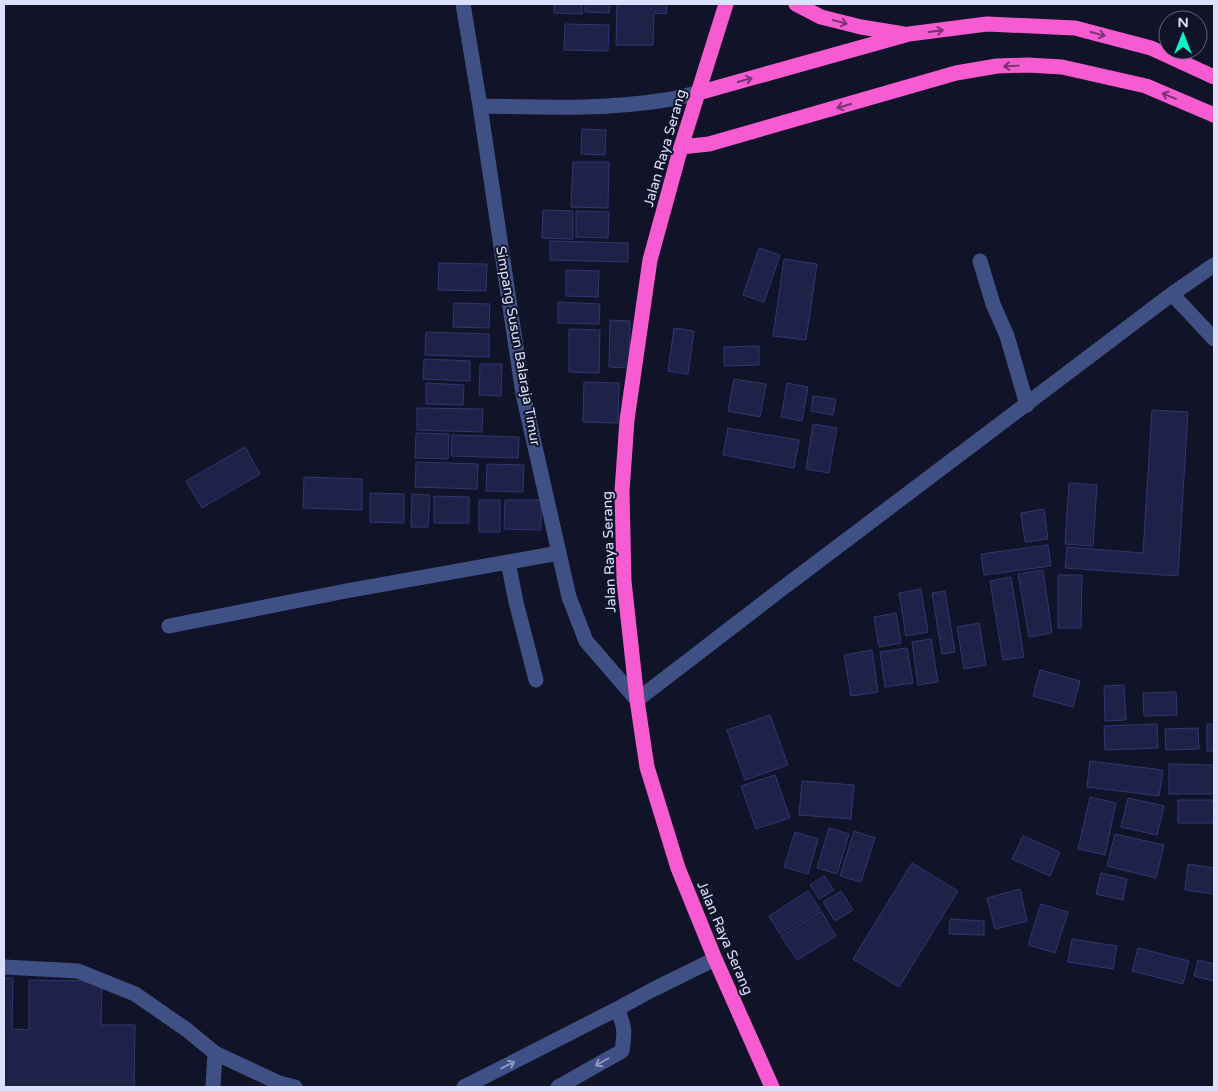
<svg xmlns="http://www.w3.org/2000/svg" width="1218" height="1091" viewBox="0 0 1218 1091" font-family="'Varela Round',sans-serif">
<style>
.building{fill:#1e2148;stroke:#313772}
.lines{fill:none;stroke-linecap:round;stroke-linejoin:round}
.minor{stroke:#3f5084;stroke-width:15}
.highway{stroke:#f75bd1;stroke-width:15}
.oneway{stroke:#783474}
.oneway2{stroke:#8c98c0}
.labels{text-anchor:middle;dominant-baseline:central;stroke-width:4;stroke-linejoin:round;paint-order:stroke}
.street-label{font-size:14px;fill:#dae0fd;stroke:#111428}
</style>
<rect width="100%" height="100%" fill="#111428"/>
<path class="building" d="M554 4H582V14L554 13Z
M585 4H610L609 13 585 12Z
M617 4H667L666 14 654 13 653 45H616Z
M565 24 609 25 608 51 564 50Z
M582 129 606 130 605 155 581 154Z
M573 162H609L608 208 571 207Z
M543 210 573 211V239L542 238Z
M576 211 609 212 608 238 576 237Z
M550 241 628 243V262L550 260Z
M759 248 780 255 764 302 743 295Z
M784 259 817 264 806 340 773 336Z
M439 263 487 264 486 291 438 290Z
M566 270 599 271 598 297 566 296Z
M558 302 600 304 599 324 558 323Z
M454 303 490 304 489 328 453 327Z
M610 320 630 321 629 368 609 367Z
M674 328 694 331 688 374 668 371Z
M569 329 600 330 599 373 569 372Z
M426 332 489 334V357L425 355Z
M759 346V365L724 366V347Z
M424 359 470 361V381L423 379Z
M480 364H502L501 396 479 395Z
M734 379 766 384 760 417 728 411Z
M584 382 619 383 618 423 583 422Z
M426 383 464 385 463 405 426 404Z
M787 383 808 387 802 421 781 417Z
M813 396 836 399 833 415 811 411Z
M417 408 483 409 482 432 417 430Z
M1152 410 1188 412 1178 576 1065 568 1067 547 1143 553Z
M813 424 837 428 829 473 806 469Z
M728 428 799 440 794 468 723 455Z
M416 433 449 434 448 459 415 458Z
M452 435 519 437 518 458 451 456Z
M245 447 260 474 202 508 186 481Z
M416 462 478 464 477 489 415 487Z
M487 464 524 465 523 492 486 491Z
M304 477 362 479V510L303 508Z
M1069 483 1097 485 1093 546 1065 544Z
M370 493 404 494V523L370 522Z
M412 494 430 495 428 527H411Z
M434 496 469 497V523H434Z
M479 500H500V532H479Z
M505 500H541V530L504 529Z
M1044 509 1048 539 1025 542 1021 513Z
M1048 545 1051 566 984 575 981 554Z
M1043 570 1052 633 1029 637 1018 574Z
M1058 575H1082L1081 628H1058Z
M1011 577 1024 657 1003 660 990 581Z
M921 589 928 632 906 636 899 593Z
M945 591 955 652 942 654 932 593Z
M896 613 901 643 879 647 874 617Z
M979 623 986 665 964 669 957 627Z
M931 639 938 682 918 685 912 642Z
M907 648 913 683 885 687 880 652Z
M872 650 878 692 851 696 844 655Z
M1040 670 1080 681 1073 707 1033 696Z
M1124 685 1126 720 1105 721 1104 686Z
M1176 692 1177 715 1144 716 1143 693Z
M770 715 788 765 745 780 727 730Z
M1157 724 1158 748 1105 750 1104 726Z
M1207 724H1214V751H1207Z
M1198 728 1199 749 1166 750 1165 729Z
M1090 761 1163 770 1159 796 1087 787Z
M1169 764 1214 765V794H1169Z
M775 775 790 818 756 829 741 786Z
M802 781 854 785 851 819 799 815Z
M1090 797 1116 803 1105 855 1078 849Z
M1128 798 1164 806 1157 835 1121 827Z
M1178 800H1214V823H1178Z
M829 828 849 834 837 874 817 868Z
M854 831 875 838 861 882 840 876Z
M795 832 818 839 808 874 784 867Z
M1115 834 1164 845 1156 878 1107 866Z
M1023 836 1060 852 1050 876 1012 859Z
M912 863 958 891 899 987 853 959Z
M1188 864 1214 868V894L1185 890Z
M1101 873 1127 879 1123 900 1096 894Z
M824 876 834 890 819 899 810 885Z
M1020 889 1027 921 995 929 987 898Z
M808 891 820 909 780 934 769 916Z
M841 891 853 910 835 921 823 902Z
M1041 904 1068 912 1055 953 1028 945Z
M821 911 836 936 797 960 781 936Z
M950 919 984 921V935L949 934Z
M1072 939 1117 946 1113 969 1068 962Z
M1138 948 1189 961 1183 984 1132 971Z
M1198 960 1214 964V981L1194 976Z
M4 978H13L12 1029 29 1030V980L102 981 101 1025H135L134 1087H4Z"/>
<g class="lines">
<path class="minor" d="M463 4 480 106 523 394 569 597 586 641 637 700 775 594 1172 294 1214 265
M480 106C541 107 604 110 665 100 676 99 687 95 698 93
M980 261 993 304 1007 336 1027 405
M1172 294 1214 339
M508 562 516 602 536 680
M169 626 346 591 559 553
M4 967 78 971 135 994 187 1030 215 1053 279 1083 295 1087
M213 1087 215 1053
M464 1087 617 1009 652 990 715 959
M558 1087 622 1051C625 1031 625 1027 617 1009"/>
<path class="highway" d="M726 4 681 147 650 260 627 420 622 491 624 581 637 700 647 767 678 868 715 959 772 1087
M796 4 821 17 861 27 904 34
M698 93 909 34 987 24 1075 28 1151 48 1214 77
M681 147 709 144 956 73 997 66 1028 65 1062 67 1146 86 1214 115"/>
</g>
<defs><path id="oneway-shaft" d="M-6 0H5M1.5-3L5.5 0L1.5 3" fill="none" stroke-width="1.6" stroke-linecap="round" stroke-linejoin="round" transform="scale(1.25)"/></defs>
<g class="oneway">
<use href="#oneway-shaft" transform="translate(840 22) rotate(15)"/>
<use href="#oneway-shaft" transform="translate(936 31) rotate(-7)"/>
<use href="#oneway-shaft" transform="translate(1098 34) rotate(15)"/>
<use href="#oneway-shaft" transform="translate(1011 66) rotate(177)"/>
<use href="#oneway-shaft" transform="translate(745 80) rotate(-16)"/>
<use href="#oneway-shaft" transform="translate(1169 96) rotate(-157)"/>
<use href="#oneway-shaft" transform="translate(844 106) rotate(164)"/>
</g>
<g class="oneway2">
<use href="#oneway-shaft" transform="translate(602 1062) rotate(150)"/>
<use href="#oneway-shaft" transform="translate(508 1065) rotate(-27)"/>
</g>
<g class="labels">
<g class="street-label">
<text transform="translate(665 148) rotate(-74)">Jalan Raya Serang</text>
<text transform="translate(518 346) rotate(80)">Simpang Susun Balaraja Timur</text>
<text transform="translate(609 552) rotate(-92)">Jalan Raya Serang</text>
<text transform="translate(725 938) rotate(67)">Jalan Raya Serang</text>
</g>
</g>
<rect width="1218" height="1091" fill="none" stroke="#dae0fd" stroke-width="10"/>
<g transform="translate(1183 35)"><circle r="24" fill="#111428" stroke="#61667d"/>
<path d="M0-4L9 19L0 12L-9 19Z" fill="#10f3ca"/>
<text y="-8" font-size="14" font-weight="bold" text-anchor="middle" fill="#dae0fd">N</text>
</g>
</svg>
